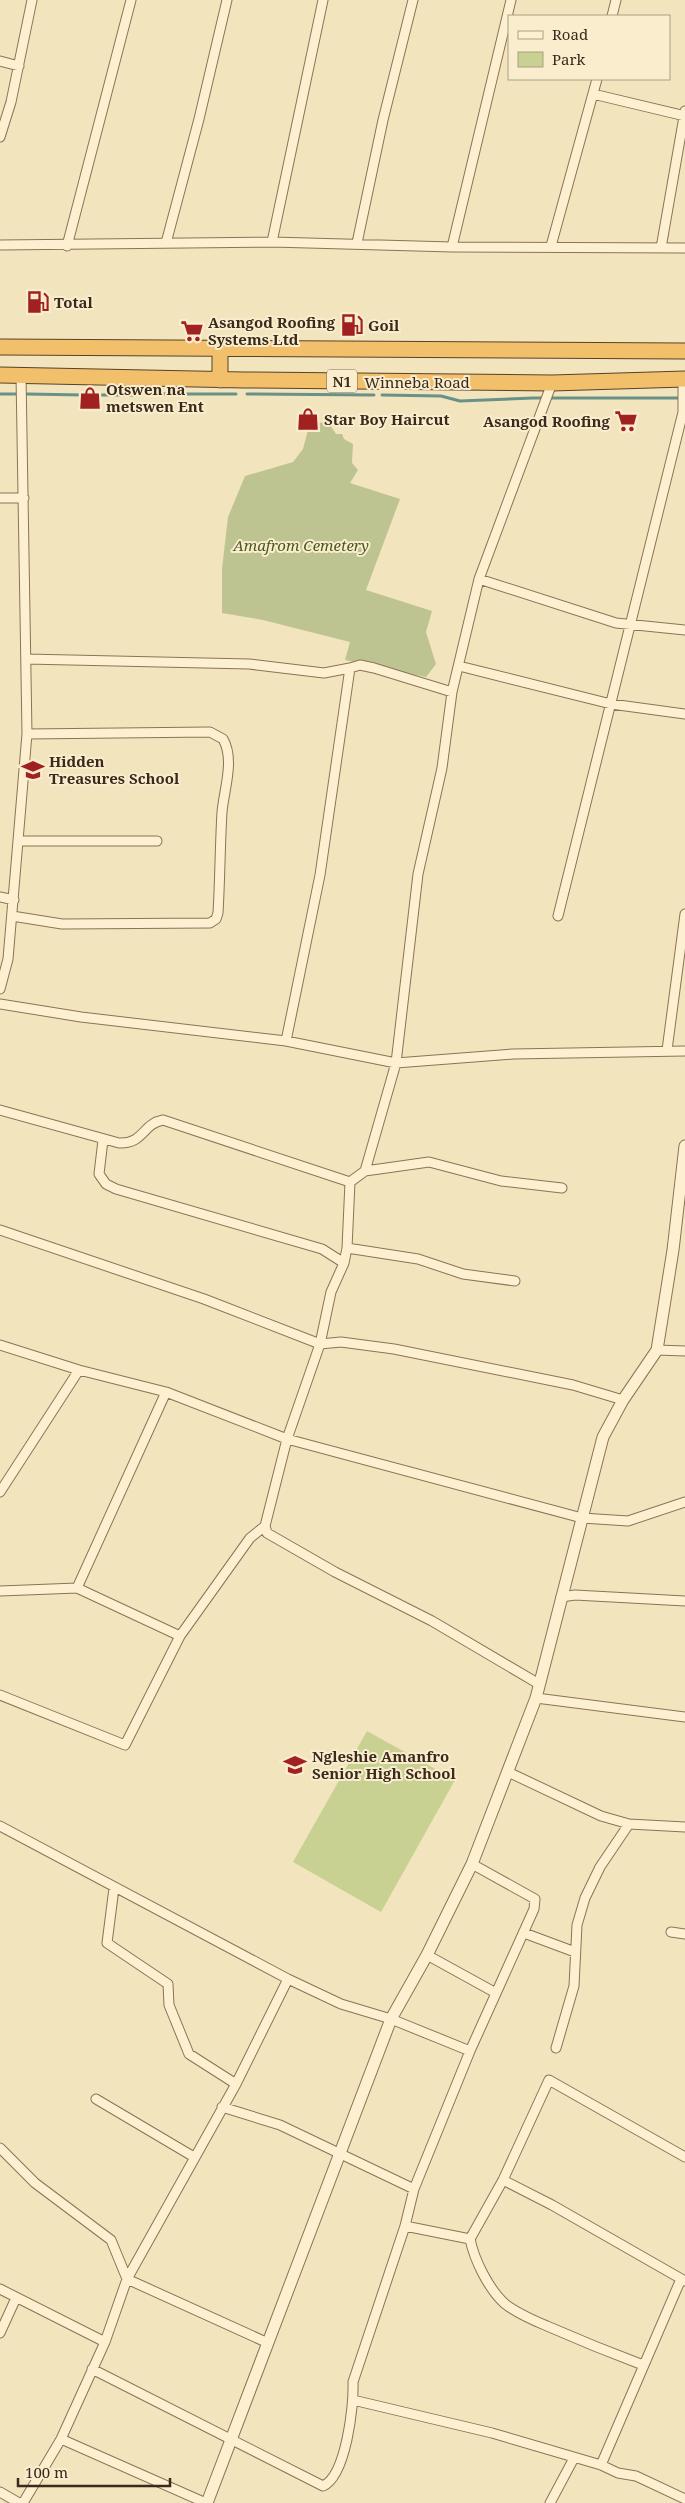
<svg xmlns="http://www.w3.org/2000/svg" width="685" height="2503" viewBox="0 0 685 2503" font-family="'Noto Serif',serif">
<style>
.green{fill:#c8d191}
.cemetery{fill:#bdc491}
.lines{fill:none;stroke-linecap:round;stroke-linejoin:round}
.stream{stroke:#689188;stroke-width:3}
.minor-casing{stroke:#8c7355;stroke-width:11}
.tertiary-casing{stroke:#8c7355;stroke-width:13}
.trunk-casing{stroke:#59412a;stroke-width:17}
.minor{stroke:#fcf0d1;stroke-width:9}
.tertiary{stroke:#fcf0d1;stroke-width:11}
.trunk{stroke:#f2c06b;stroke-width:15}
.labels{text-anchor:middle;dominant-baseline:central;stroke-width:4;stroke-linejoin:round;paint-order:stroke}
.shield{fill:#f9edce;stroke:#736451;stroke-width:1}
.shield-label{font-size:14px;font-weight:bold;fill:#392a1b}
.poi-label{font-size:15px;font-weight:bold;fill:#392a1b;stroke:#f9edce;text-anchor:start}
.street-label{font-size:15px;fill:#392a1b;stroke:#f9edce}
.park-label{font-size:15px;font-style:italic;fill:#48581f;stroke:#f9edce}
</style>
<rect width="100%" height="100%" fill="#f2e4bd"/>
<path class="green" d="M367 1731 455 1780 381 1912 293 1862Z"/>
<path class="cemetery" d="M328 422 336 434H342L344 439 353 444 352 463 358 470 350 483 400 499 366 590 432 611 426 632 436 664 426 677 345 660 350 642 263 620 222 613V569L228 517 245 476 293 462 303 449 308 430 317 423Z"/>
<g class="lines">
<path class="stream" d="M0 394H18
M26 394 84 395
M146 394H169
M176 394H236
M247 394 374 395
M91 395H136
M382 395 441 396 460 401 533 398H682"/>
<defs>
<path id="minor" d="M612 16 616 0
M0 61 19 66
M593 94 685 116
M0 137 11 102 32 0
M272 242 323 0
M166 243 199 119 227 0
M357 243 383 120 413 0
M0 245 272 242 452 247 685 248
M67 246 131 0
M551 246 597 79
M452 247 511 0
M661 248 685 111
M0 498H24
M479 579 616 623 685 630
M26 659 249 664 324 673 350 668
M459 666 611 704 685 714
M19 841H157
M0 897 14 900
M12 916 62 924 210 923 216 919 218 913C220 880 220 846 222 812 224 789 235 760 223 739L210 732 27 734
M558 916 683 412V379
M0 989 8 959 27 734 21 375
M0 1004 81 1017 286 1041 396 1063 513 1054 685 1051
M286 1041 320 875 350 668 360 665 374 668 452 692
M667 1050 685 914
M0 1110 119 1143C144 1144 142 1124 163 1120L350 1182
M103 1140 99 1174 106 1184 116 1189 322 1249 344 1263
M365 1171 429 1162 501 1181 562 1188
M0 1230 204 1299 320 1344 341 1342 394 1349 573 1385 623 1400
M347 1248 418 1259 463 1274 515 1281
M0 1345 79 1370 166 1392 287 1439 582 1518 628 1521 685 1502
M657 1350 685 1351
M166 1392 77 1588 180 1636 250 1538 265 1526
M0 1492 79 1370
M0 1591 77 1588
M561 1597 575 1595 685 1601
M539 1684 432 1621 335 1572 267 1533 265 1526 287 1439 320 1344 331 1292 344 1263 347 1248 350 1182 365 1171 396 1063 418 874 442 768 452 692 479 579 552 383
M0 1695 125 1745 180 1636
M536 1698 685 1717
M508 1772 601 1816 629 1824 685 1827
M0 1826 288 1979 341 2004 391 2019 470 2051
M114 1888 107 1943 168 1984 169 2005 189 2054 236 2084
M671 1932 685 1934
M524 1933 575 1952
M427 1955 496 1993
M556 2048 574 1986 577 1925 585 1898 600 1867 629 1824
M96 2099 194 2157
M222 2107 280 2125 414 2189
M0 2148 35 2183 111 2240 127 2279 268 2343
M503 2180 552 2205 685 2281
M405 2226 470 2239 503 2180 549 2080 685 2157
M470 2239C474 2259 488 2288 504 2303 516 2313 533 2320 547 2326 579 2340 611 2353 643 2365
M0 2289 105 2342
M0 2333 16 2298
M92 2369 323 2486C346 2476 354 2406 353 2382L405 2226 414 2189 470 2051 534 1909 535 1899 472 1864
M353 2400 492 2433 601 2465 618 2473 636 2476 685 2499
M61 2439 206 2503
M601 2465 681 2279
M0 2492 19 2503
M23 2503 61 2439 105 2342 127 2279 236 2084 288 1979
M550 2503 574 2458"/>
<path id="tertiary" d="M207 2503 391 2019 427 1955 472 1864 536 1698 603 1437 623 1400 657 1350 673 1250 685 1146"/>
<path id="trunk" d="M0 347 685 351
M220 347V380
M0 375 244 380 552 383 685 379"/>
</defs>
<use href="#minor" class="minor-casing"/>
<use href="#tertiary" class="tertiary-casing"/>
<use href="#trunk" class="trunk-casing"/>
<use href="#minor" class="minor"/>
<use href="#tertiary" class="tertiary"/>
<use href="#trunk" class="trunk"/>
</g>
<defs>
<symbol id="fuel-bare" viewBox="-9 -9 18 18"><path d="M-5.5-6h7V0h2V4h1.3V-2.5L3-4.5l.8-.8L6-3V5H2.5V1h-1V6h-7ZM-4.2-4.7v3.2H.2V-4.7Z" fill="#a0211f" stroke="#f9edce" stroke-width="2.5" paint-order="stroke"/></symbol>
<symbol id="supermarket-bare" viewBox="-9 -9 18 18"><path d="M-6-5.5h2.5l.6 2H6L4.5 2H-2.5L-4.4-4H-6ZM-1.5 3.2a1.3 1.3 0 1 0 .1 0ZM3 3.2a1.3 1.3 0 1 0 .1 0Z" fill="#a0211f" stroke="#f9edce" stroke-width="2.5" paint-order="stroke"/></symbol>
<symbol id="shop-bare" viewBox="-9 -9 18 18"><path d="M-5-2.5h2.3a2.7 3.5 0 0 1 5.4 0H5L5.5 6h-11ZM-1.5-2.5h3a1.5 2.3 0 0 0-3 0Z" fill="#a0211f" stroke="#f9edce" stroke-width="2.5" paint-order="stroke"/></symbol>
<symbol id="school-bare" viewBox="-9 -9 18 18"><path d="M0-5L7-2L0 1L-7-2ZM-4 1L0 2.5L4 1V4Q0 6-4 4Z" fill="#a0211f" stroke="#f9edce" stroke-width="2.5" paint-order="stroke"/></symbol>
</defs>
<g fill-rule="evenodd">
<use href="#fuel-bare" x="22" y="286" width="32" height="32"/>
<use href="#fuel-bare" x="336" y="309" width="32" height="32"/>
<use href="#supermarket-bare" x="176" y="315" width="32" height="32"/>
<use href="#shop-bare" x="74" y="382" width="32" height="32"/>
<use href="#shop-bare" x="292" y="403" width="32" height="32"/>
<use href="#supermarket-bare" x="610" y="405" width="32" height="32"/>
<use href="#school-bare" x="17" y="754" width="32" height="32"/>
<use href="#school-bare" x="279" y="1749" width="32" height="32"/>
</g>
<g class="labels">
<rect class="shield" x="327" y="369.5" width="30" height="23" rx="4"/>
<g class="shield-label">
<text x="342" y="381">N1</text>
</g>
<g class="poi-label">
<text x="54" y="302">Total</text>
<text x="208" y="322">Asangod Roofing<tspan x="208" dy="17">Systems Ltd</tspan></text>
<text x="368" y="325">Goil</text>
<text x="106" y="389">Otswen na<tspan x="106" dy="17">metswen Ent</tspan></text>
<text x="324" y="419">Star Boy Haircut</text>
<text x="610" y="421" text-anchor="end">Asangod Roofing</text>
<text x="49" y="761">Hidden<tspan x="49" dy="17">Treasures School</tspan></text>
<text x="312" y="1756">Ngleshie Amanfro<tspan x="312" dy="17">Senior High School</tspan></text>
</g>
<g class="street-label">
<text x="417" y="382">Winneba Road</text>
</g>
<g class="park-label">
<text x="301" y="545">Amafrom Cemetery</text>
</g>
</g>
<rect x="508" y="15" width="162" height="65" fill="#f9edce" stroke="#ac9f86"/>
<rect x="518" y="31" width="25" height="8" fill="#fcf0d1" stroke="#ac9f86"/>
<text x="552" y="40" font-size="15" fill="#392a1b">Road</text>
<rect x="518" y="52" width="25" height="15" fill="#c8d191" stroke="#ac9f86"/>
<text x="552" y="65" font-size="15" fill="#392a1b">Park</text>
<path d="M18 2478v8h152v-8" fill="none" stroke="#392a1b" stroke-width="2.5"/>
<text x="25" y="2478" font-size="15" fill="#392a1b" stroke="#f9edce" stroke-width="4" paint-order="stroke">100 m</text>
</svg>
